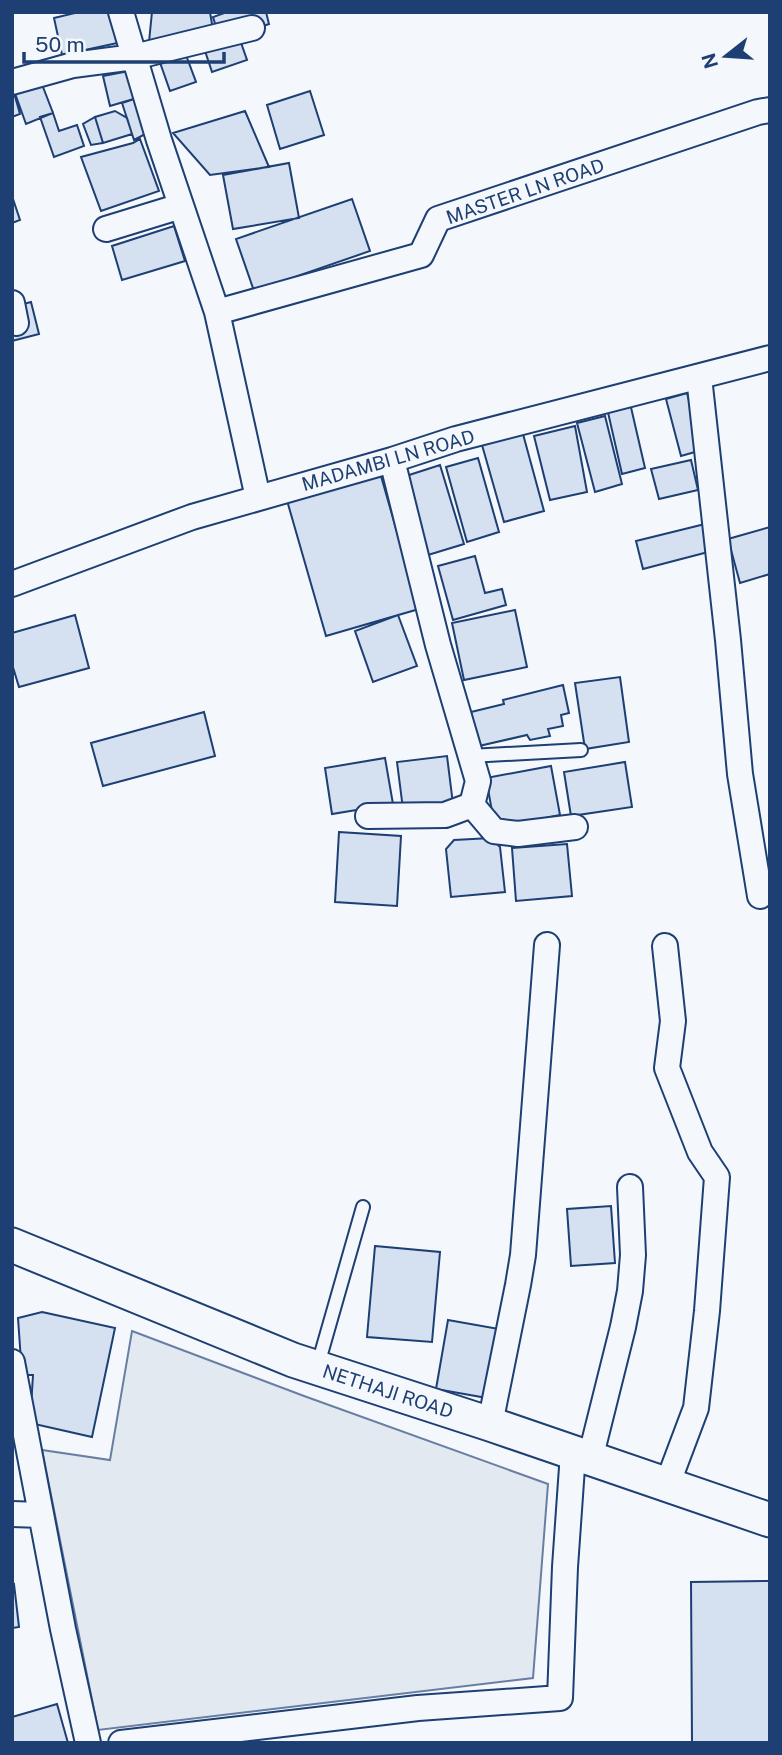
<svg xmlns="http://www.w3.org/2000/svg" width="782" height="1755" viewBox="0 0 782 1755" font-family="'Public Sans',sans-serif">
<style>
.green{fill:#e3e9f0;stroke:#687fa3;stroke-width:2}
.building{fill:#d5e0f0;stroke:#1d3f73;stroke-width:2}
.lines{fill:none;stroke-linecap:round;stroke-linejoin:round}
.lane-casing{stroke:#1d3f73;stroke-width:16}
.street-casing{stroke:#1d3f73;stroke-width:28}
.secondary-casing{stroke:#1d3f73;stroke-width:37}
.lane{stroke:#f4f7fb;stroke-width:12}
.street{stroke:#f4f7fb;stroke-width:24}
.secondary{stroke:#f4f7fb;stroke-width:33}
.labels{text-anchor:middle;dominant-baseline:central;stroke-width:5;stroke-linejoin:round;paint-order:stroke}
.street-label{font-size:19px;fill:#1d3f73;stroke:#f4f7fb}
</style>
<rect width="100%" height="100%" fill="#f4f7fb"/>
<path class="green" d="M132 1331 304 1396 548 1484 533 1678 98 1730 42 1450 110 1460Z"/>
<path class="building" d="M79 12H116L122 42 62 55 54 18Z
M152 12H210L213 30 149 42Z
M227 12H266L269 24 238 34 217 30 213 17Z
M238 34 247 60 212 72 203 45Z
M183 47 196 82 170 91 157 54Z
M129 71 137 98 110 106 103 76Z
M38 74 53 113 26 124 12 85Z
M12 86 20 114 12 117Z
M310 91 324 135 280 149 267 105Z
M137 98 151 131 134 140 122 103Z
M115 111 127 118 132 134 103 143 95 117Z
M245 111 269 167 210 175 173 133Z
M53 113 59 131 77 125 84 146 54 157 40 117Z
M95 117 103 143 91 145 83 124Z
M140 139 159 191 101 211 81 157 133 143Z
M289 163 299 218 233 229 223 175Z
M12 196 20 220 12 223Z
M352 199 370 251 254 291 236 239Z
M174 226 185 261 122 280 112 246Z
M31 302 39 334 12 341V307Z
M687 393 702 450 681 456 666 399Z
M630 403 645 468 622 474 607 408Z
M605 416 622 484 595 492 577 423Z
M575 426 587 492 550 500 534 436Z
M523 434 544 511 504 522 482 445Z
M478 458 499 532 467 542 446 467Z
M691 460 698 490 659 499 651 469Z
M440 465 464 544 428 555 403 477Z
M379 469 419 609 326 636 286 497Z
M705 524 712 551 643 569 636 541Z
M770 527V574L740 583 728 539Z
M475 556 485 593 502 589 506 605 453 620 438 566Z
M515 610 527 667 464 680 452 623Z
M75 615 89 668 19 687 12 664V633Z
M398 615 417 666 373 682 355 631Z
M620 677 629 742 585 749 575 683Z
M563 685 569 713 561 715 563 726 548 729 550 736 530 740 527 735 479 746 471 712 504 704 503 700Z
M204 712 215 756 103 786 91 743Z
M447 756 453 804 403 809 397 762Z
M385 758 393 804 332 814 325 768Z
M625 762 632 807 571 816 564 772Z
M551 766 560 815 495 828 486 778Z
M339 832 401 836 397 906 335 902Z
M491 838 500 847 505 892 451 897 446 849 454 840Z
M567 844 572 896 516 901 512 848Z
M611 1206 615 1263 571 1266 567 1209Z
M375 1246 440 1252 432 1342 367 1337Z
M42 1312 115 1328 92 1437 30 1423 33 1375H22L18 1318Z
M448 1320 499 1329 487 1398 436 1389Z
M770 1581V1743H692L691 1582Z
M14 1584 19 1627 12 1628V1585Z
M57 1704 68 1743H12V1717Z"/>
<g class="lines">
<defs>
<path id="lane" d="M470 756 581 750
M317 1368 363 1207"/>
<path id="street" d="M121 12 159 140 217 312 258 498
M12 82 73 65 134 57 252 28
M106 229 181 206
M12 303 16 323
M217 312 421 255 438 219 758 112 770 110
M699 377 728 640 740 774 760 896
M12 584 192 517 392 460 456 439 770 358
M472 805 494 831 518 834 575 827
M368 816 445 815 472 805 478 781 438 645 392 460
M665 946 673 1021 667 1068 700 1152 717 1177 707 1311 696 1408 667 1485
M12 1362 63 1629 88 1743
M490 1424 518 1285 523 1255 547 945
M590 1459 623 1327 630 1291 633 1255 630 1187
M12 1514 41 1515
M121 1743 418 1708 560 1698 565 1567 573 1453"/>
<path id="secondary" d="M12 1245 293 1360 490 1424 770 1520"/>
</defs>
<use href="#lane" class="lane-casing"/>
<use href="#street" class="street-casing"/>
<use href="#secondary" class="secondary-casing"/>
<use href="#lane" class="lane"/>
<use href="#street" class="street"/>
<use href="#secondary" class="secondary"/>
</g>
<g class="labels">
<g class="street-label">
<text transform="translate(525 191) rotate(-19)">MASTER LN ROAD</text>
<text transform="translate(388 460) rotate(-16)">MADAMBI LN ROAD</text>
<text transform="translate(388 1391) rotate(18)">NETHAJI ROAD</text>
</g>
</g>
<rect width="782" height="1755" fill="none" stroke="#1d3f73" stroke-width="28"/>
<g transform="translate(726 56) rotate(253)" stroke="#f4f7fb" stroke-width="5" paint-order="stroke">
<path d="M0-5L12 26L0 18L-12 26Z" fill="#1d3f73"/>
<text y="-10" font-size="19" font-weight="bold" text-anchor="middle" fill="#1d3f73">N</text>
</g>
<path d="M24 52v10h200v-10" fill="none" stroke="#1d3f73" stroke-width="3.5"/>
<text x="35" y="52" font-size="21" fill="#1d3f73" stroke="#f4f7fb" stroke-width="5" paint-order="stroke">50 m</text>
</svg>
